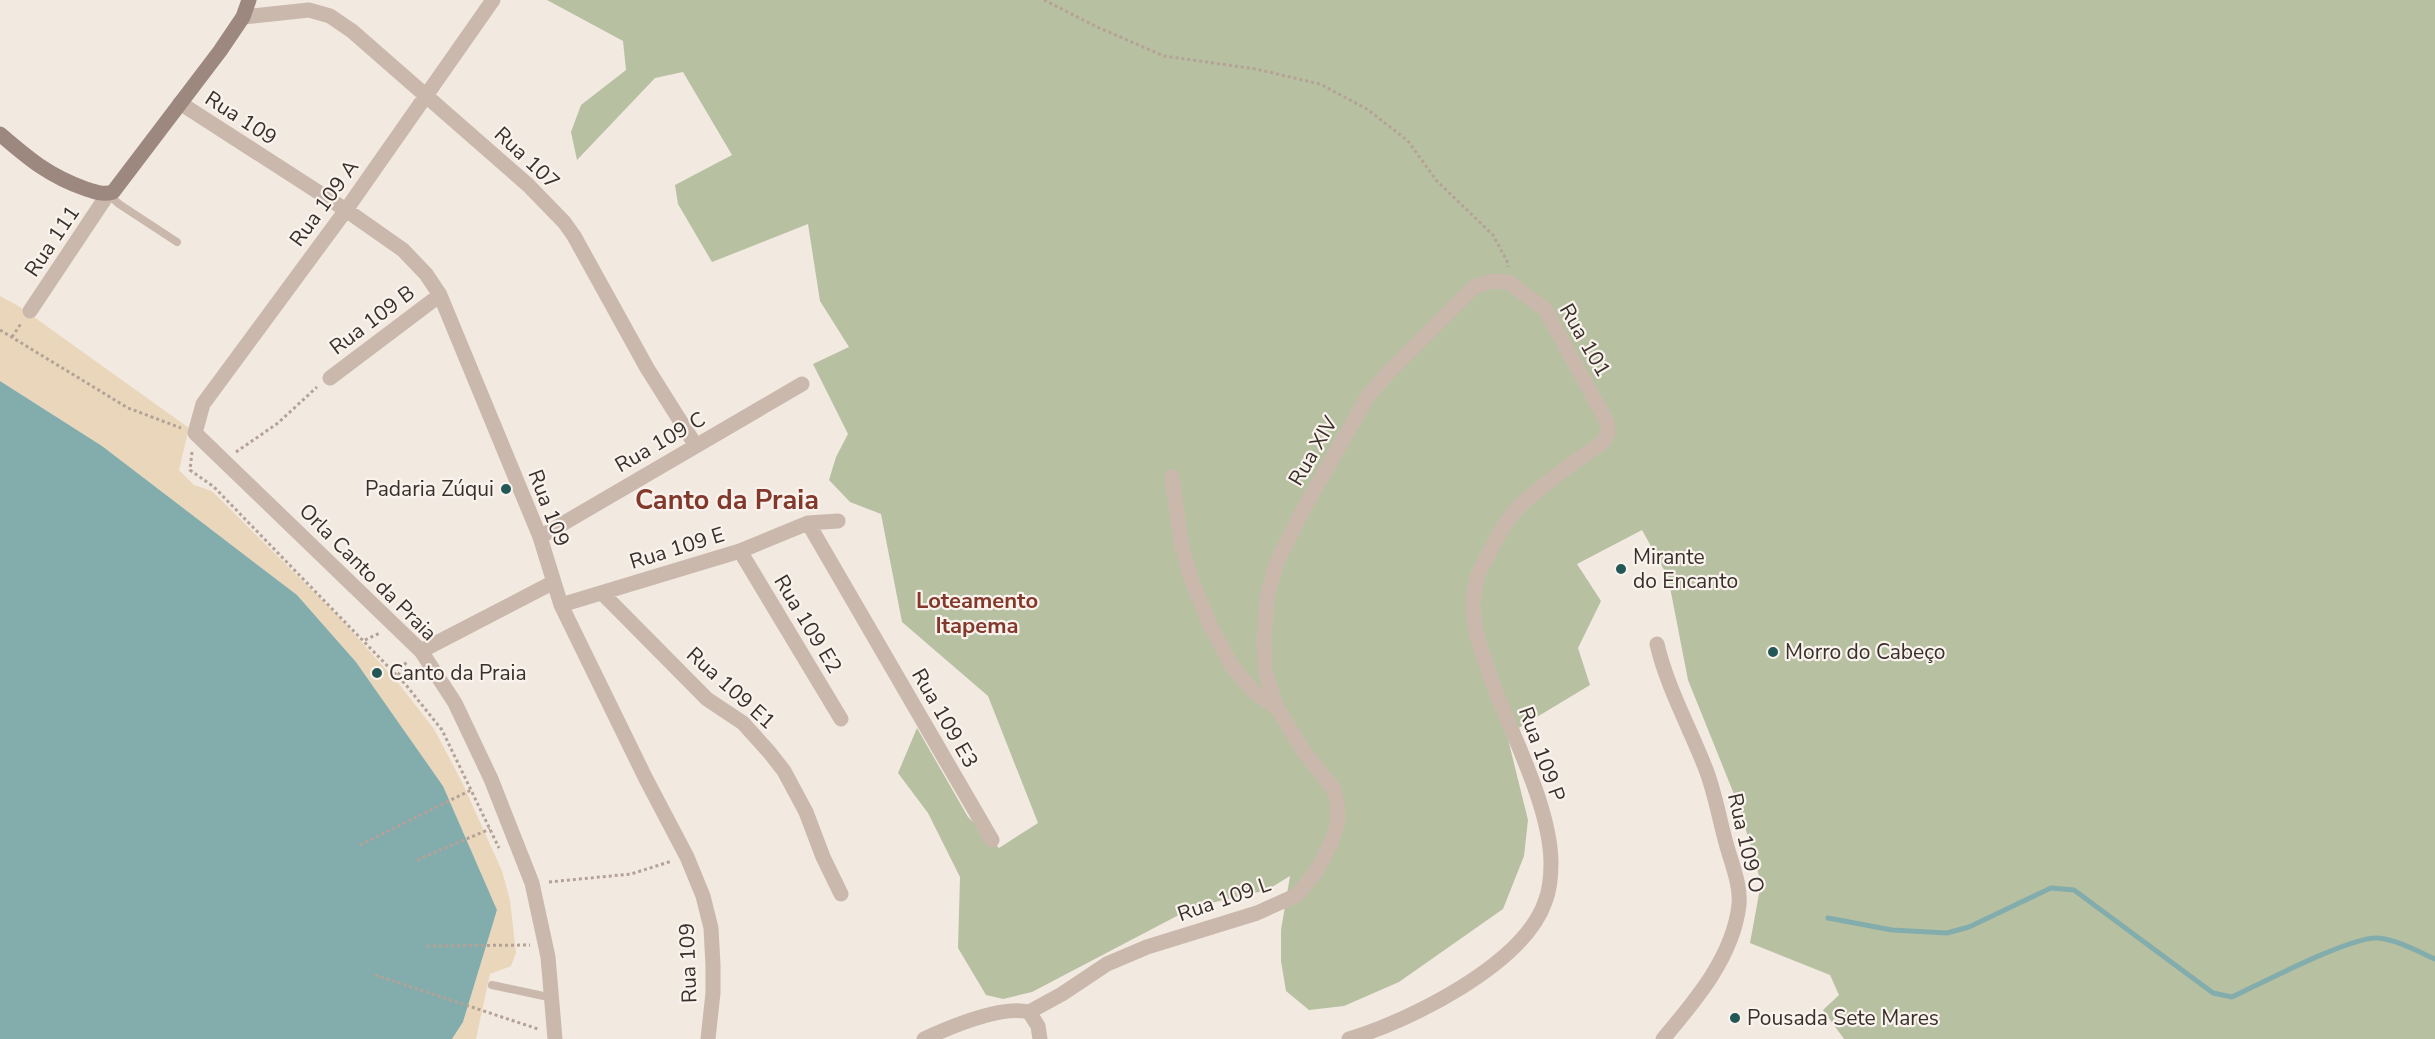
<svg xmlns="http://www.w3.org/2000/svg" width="2435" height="1039" viewBox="0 0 2435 1039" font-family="'Nunito Sans',sans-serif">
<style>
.green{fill:#b8c0a2}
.sand{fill:#ead7bb}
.water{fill:#82adac}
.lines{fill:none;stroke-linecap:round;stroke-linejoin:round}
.stream{stroke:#82adac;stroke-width:5}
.path{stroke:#b5a297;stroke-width:3;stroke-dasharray:3 3;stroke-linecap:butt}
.service{stroke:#cab8ad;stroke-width:8}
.minor{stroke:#cab8ad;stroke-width:15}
.secondary{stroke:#9d887f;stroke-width:15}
.poi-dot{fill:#235857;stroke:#faf3ed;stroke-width:2}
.labels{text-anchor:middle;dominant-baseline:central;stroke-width:4.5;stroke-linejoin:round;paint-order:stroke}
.street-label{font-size:21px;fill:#392f2b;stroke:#faf3ed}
.poi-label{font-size:21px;fill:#392f2b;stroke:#faf3ed;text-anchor:start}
.neighbourhood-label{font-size:22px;font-weight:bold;fill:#82382a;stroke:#faf3ed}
.district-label{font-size:27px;font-weight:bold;fill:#82382a;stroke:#faf3ed}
</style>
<rect width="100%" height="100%" fill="#f2e9e1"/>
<path class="green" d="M547 0H2435V1039H1844L1823 1010 1839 995 1830 975 1750 943 1761 883 1740 809 1688 680 1668 577 1642 530 1577 564 1601 601 1578 648 1590 685 1507 735 1528 820 1524 856 1503 909 1399 982 1344 1006 1309 1010 1286 991 1281 961V930L1290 876 1267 890 1194 907 1032 992 1003 999 986 995 958 948 960 877 928 813 898 773 917 728 968 817 999 848 1038 823 988 696 902 622 881 514 850 502 829 480 836 457 848 434 813 364 849 347 820 301 808 224 712 262 678 204 675 185 732 155 683 72 655 78 577 160 571 132 581 105 626 70 623 41Z"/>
<path class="sand" d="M0 296 20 307 189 428 179 470 194 485 212 491 338 616 399 684 434 729 462 782 502 871 510 900 516 953 511 966 490 974 476 1039H452L463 1022 497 910 443 786 356 662 297 595 102 446 0 381Z"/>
<path class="water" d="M0 381 102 446 297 595 356 662 443 786 497 910 463 1022 452 1039H0Z"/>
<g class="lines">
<path class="stream" d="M1828 918 1892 930 1947 933 1969 927 2051 888 2074 890 2213 993 2232 997C2262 983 2351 936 2378 938 2398 940 2417 951 2435 959"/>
<path class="path" d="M1044 0 1097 27 1164 56 1256 69 1320 84 1367 109 1408 141 1436 180 1493 235 1508 263V267
M0 330 128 408 181 428
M12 337 22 322
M192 452 190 470 214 487 406 685 442 730 499 848
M236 452 278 423 317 387
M365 640 380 633
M398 675 407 661
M360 845 471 790
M417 860 490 829
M549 882 631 874 672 861
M427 946 530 945
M375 975 538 1029"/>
<path class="service" d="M108 194 119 204 177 242
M492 985 553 998"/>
<path class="minor" d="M493 0 346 210 203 404 195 433 421 651 455 703 491 779 532 883 548 957 555 1039
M243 17 309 10 330 16 352 31 528 185 564 222 574 236 647 368 696 446
M180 103 346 210 403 250 426 274 440 295 540 537 561 605 646 779 687 857 703 896 711 928 713 965V993L708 1039
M30 311 108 194
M330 378 440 295
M808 523 992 840
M540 537 802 384
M740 551 841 719
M603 594 707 699 743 723 770 753 784 771 806 812 823 857 841 894
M561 605 740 551 808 523 838 521
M1657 644C1667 687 1689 726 1705 767 1715 792 1719 818 1726 843 1731 862 1741 885 1739 905 1733 957 1695 1001 1663 1039
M421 651 554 582
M1277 708 1265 671 1264 639 1267 598 1276 564 1303 510 1368 396 1389 372 1474 287 1493 281 1508 282 1545 309 1607 422 1608 433 1603 442C1575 462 1545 482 1520 506 1506 519 1497 538 1488 555 1485 562 1480 568 1478 575 1464 616 1483 656 1497 694 1516 743 1550 809 1551 862 1551 875 1550 890 1545 902 1523 965 1409 1021 1349 1039
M1029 1012 1038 1026 1040 1039
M924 1039C950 1027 1002 1005 1029 1012L1062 994 1107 964 1147 947 1257 913 1297 895 1316 872 1332 841 1338 820 1337 802 1333 788 1305 753 1277 708 1253 691 1232 666 1211 627 1191 579 1181 542 1172 477"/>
<path class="secondary" d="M0 134C29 159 49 176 86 189 95 192 103 195 113 192L220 51 243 17 249 0"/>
</g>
<g class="poi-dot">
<circle cx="506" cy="489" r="6"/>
<circle cx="1621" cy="569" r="6"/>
<circle cx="1773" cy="652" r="6"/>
<circle cx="377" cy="673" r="6"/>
<circle cx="1735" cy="1018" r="6"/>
</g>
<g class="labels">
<g class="street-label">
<text transform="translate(241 118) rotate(33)">Rua 109</text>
<text transform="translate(527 158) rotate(43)">Rua 107</text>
<text transform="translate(324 203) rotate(-54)">Rua 109 A</text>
<text transform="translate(52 241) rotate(-56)">Rua 111</text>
<text transform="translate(372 320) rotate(-37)">Rua 109 B</text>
<text transform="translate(1585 340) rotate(60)">Rua 101</text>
<text transform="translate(660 442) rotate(-30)">Rua 109 C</text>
<text transform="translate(1313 451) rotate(-60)">Rua XIV</text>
<text transform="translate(549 508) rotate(69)">Rua 109</text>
<text transform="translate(677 548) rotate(-17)">Rua 109 E</text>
<text transform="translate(368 572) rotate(45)">Orla Canto da Praia</text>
<text transform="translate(808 624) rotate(59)">Rua 109 E2</text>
<text transform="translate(731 688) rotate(42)">Rua 109 E1</text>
<text transform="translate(945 718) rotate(60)">Rua 109 E3</text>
<text transform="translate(1542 754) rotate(70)">Rua 109 P</text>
<text transform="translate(1746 843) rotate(77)">Rua 109 O</text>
<text transform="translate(1224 899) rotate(-19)">Rua 109 L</text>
<text transform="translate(688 963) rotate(-92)">Rua 109</text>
</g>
<g class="poi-label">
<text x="494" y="489" text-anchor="end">Padaria Zúqui</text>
<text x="1633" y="557">Mirante<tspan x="1633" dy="24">do Encanto</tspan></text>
<text x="1785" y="652">Morro do Cabeço</text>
<text x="389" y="673">Canto da Praia</text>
<text x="1747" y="1018">Pousada Sete Mares</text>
</g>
<g class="neighbourhood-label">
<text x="977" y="601">Loteamento<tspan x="977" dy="25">Itapema</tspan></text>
</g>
<g class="district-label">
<text x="727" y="500">Canto da Praia</text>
</g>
</g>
</svg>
